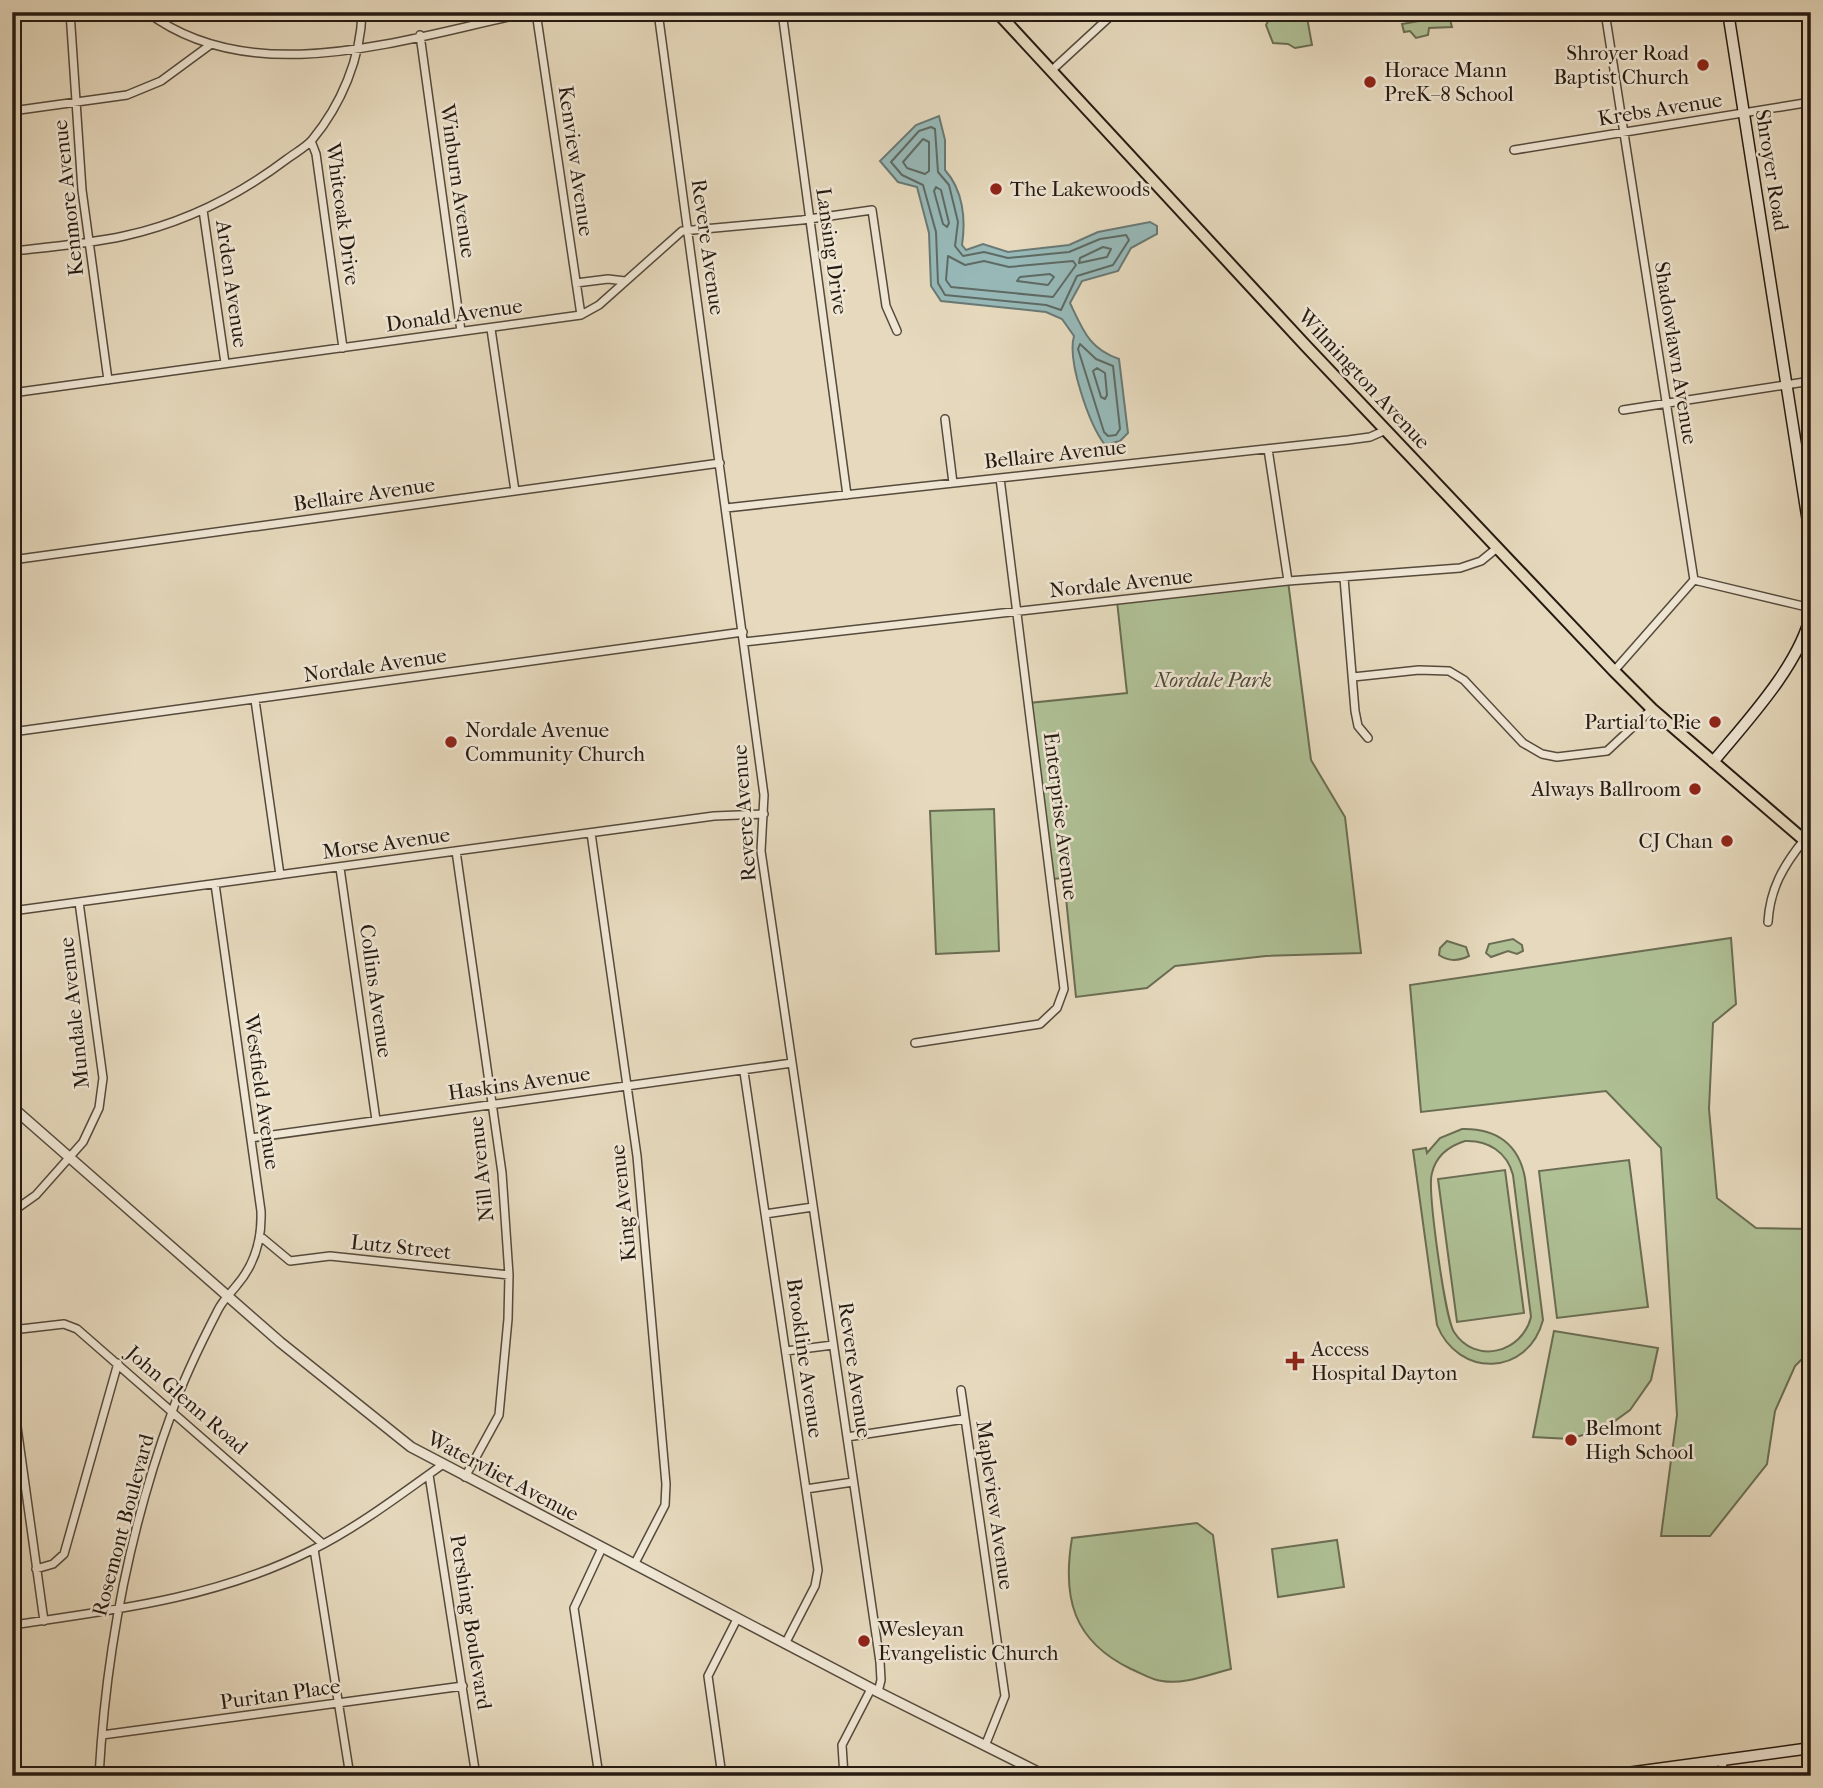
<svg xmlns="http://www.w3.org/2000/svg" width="1823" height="1788" viewBox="0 0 1823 1788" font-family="'IM FELL French Canon',serif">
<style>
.green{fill:#afc095;stroke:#6a6d53;stroke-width:2;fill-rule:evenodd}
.water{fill:#97b9b8;stroke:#697975;stroke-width:2}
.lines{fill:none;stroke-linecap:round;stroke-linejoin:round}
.shore{stroke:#5e6a64;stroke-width:2}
.minor-casing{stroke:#554a3c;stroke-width:10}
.tertiary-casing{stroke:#554a3c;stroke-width:12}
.secondary-casing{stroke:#251a11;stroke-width:13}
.primary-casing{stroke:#251a11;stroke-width:14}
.minor{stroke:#efe6d4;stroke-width:7}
.tertiary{stroke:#efe6d4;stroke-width:9}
.secondary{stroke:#efe6d4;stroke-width:10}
.primary{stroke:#e6d9bd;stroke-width:10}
.poi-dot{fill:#8f2418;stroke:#efe6d4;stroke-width:2.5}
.labels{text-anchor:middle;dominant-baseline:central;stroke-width:5;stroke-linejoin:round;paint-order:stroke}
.poi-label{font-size:21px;fill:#251a11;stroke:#efe6d4;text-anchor:start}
.street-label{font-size:21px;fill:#251a11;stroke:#efe6d4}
.park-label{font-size:21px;font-style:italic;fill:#4e4c39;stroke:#efe6d4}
</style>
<rect width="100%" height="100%" fill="#e6d9bd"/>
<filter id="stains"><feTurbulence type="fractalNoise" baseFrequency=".00286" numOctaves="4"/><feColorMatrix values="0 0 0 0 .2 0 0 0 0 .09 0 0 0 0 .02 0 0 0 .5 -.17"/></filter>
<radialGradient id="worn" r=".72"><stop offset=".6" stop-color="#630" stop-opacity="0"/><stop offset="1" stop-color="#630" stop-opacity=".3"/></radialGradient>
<path class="green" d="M1306 12 1312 45 1295 48 1288 44 1273 43 1266 25 1272 13Z
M1448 12H1467L1449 16 1452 27 1429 28 1428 35 1416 38 1410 31 1404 32 1402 24 1448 16Z
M1288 581 1311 760 1345 817 1361 953 1266 956 1175 966 1147 988 1076 997 1064 878 1052 879 1029 703 1127 693 1117 601Z
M994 809 999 951 936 954 930 811Z
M1731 938 1736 1004 1713 1023 1709 1109 1717 1198 1756 1228 1811 1229V1350L1795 1366 1775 1411 1767 1464 1710 1536H1661L1677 1415 1661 1148 1606 1091 1421 1112 1410 985Z
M1513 939 1522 945 1523 951 1517 954 1508 951 1491 957 1486 953 1489 944Z
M1447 941 1466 947 1469 956C1459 961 1449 962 1439 955L1440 948Z
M1462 1129C1497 1128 1519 1145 1525 1178L1543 1320C1528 1377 1458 1378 1437 1325L1413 1150 1426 1148 1427 1153 1440 1138ZM1465 1141C1488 1140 1507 1152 1513 1175L1531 1317C1522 1353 1475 1365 1454 1332 1445 1318 1427 1189 1432 1173 1436 1156 1449 1146 1465 1141Z
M1629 1160 1648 1307 1557 1318 1539 1171Z
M1505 1170 1524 1313 1457 1322 1438 1179Z
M1554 1331 1658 1348 1651 1380 1630 1410 1605 1428 1570 1439 1533 1437Z
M1197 1523 1213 1535 1231 1669C1210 1674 1184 1685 1162 1681 1151 1680 1141 1673 1131 1669 1073 1641 1062 1598 1072 1538Z
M1337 1540 1344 1587 1278 1597 1272 1549Z"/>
<path class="water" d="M939 116 945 140V170C963 190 966 219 962 245L966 250 983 244 1008 252 1069 245 1098 232 1150 222 1157 226V234L1131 248 1118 271 1082 281 1070 303C1083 330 1089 349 1119 359L1128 433 1120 441 1105 445C1089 424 1067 361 1074 336L1062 319 1046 312 941 301 931 286 929 233 917 187 898 182 880 161 916 125Z"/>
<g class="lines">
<path class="shore" d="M931 127 935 129 938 172 949 185 958 222 955 246 963 256 984 252 1008 258 1069 252 1100 239 1126 235 1129 240 1113 265 1077 276 1061 310 1046 305 945 295 938 283 936 232 923 185 902 175 891 162 919 131Z
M923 139 929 142V171L925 174 907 168 903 162Z
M936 187 941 190 949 223 947 227 943 224 934 191Z
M1103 247 1111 249 1107 257 1079 263 1080 258Z
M948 256 965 265 984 261 1009 267 1073 261 1076 265 1053 297 951 287 946 280Z
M1050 274 1054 277 1048 285 1017 281 1020 277Z
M1080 344 1096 359 1113 366 1120 429 1116 435 1108 436 1104 432 1078 349Z
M1097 368 1105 373 1107 395 1105 399 1101 397 1093 371Z"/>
<defs>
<path id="minor" d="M70 12 82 190 108 380
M147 12C255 94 411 36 532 12
M536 12 581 315
M658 12 764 795 761 851 880 1662 881 1680 878 1692
M782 12 847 495
M1605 12 1694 580 1614 671
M420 35 461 331
M1051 71 1115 12
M12 111 127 95 161 81 210 45
M311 141 316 154 343 348
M1514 150 1811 102
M203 210 225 363
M12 251C49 247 87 244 124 236 183 223 238 196 287 159 295 153 306 147 312 140 341 105 361 58 362 12
M576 283 608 279 625 281
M491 329 515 491
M12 393 581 315 599 305 682 231 802 220 872 210 886 306 897 331
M1623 410 1811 381
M945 419 953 483
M1268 449 1288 581
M726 508 1348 440 1370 437 1386 430
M12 560 720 463
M1344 578 1355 711 1358 726 1368 738
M1694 580 1811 608
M744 642 1288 581 1460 568 1481 561 1497 548
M1353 677 1419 670 1449 671 1464 680 1523 743 1542 754 1557 757 1607 751 1652 709
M255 700 280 875
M12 732 743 632
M591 833 637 1156 666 1484 665 1505 634 1565
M456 851 502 1173 509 1275 508 1319 499 1415 465 1477
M340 868 376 1120
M12 911 714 816 764 814
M1768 922C1770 889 1783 866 1804 840
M915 1043 1040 1024 1057 1008 1064 989 1000 478
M744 1072 818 1570 815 1586 785 1644
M251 1138 792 1063
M12 1212 36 1195 83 1142 99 1108 103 1078 79 902
M765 1214 813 1207
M260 1236 290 1261 330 1256 509 1275
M12 1330 64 1324 77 1329 323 1544
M786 1351 833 1345
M961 1390 1005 1696 985 1746
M12 1391 44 1621
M847 1437 965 1419
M429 1475 476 1776
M806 1489 853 1482
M314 1549 350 1776
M36 1569 53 1564 64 1554 118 1363
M12 1625C116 1610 217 1598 312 1550 358 1527 400 1495 442 1465
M102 1735 463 1686
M1722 1760 1724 1776
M99 1776C106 1651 129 1530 172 1412 184 1377 201 1343 218 1310 223 1300 230 1294 237 1285 255 1264 262 1238 261 1211L215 884
M599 1776 574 1608 602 1548
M722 1776 708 1676 737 1619
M844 1776 842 1745 871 1689"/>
<path id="tertiary" d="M12 1107 280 1342 411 1447 878 1692 1046 1776"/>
<path id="secondary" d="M1728 12 1811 541
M1713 762C1746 722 1799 666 1811 614
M1605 1776 1811 1748"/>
<path id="primary" d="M997 12 1305 345 1614 671 1652 709 1811 846"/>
</defs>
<use href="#minor" class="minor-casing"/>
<use href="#tertiary" class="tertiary-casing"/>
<use href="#secondary" class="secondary-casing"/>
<use href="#primary" class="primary-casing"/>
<use href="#minor" class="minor"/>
<use href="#tertiary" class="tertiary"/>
<use href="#secondary" class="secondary"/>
<use href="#primary" class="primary"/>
</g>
<g class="poi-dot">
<circle cx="1703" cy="65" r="7"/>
<circle cx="1370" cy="82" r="7"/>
<circle cx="996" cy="189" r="7"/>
<circle cx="1715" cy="722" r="7"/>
<circle cx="451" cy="742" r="7"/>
<circle cx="1695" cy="789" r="7"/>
<circle cx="1727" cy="841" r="7"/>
<path d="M1291.5 1350.5h7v7h7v7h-7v7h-7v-7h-7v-7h7z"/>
<circle cx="1571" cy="1440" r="7"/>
<circle cx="864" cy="1641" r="7"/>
</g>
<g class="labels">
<g class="poi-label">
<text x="1689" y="53" text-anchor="end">Shroyer Road<tspan x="1689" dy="24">Baptist Church</tspan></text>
<text x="1384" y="70">Horace Mann<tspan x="1384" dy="24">PreK–8 School</tspan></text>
<text x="1010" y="189">The Lakewoods</text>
<text x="1701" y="722" text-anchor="end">Partial to Pie</text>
<text x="465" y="730">Nordale Avenue<tspan x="465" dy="24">Community Church</tspan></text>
<text x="1681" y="789" text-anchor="end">Always Ballroom</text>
<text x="1713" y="841" text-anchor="end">CJ Chan</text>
<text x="1311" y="1349">Access<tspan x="1311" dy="24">Hospital Dayton</tspan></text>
<text x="1585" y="1428">Belmont<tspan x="1585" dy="24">High School</tspan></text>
<text x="878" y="1629">Wesleyan<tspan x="878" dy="24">Evangelistic Church</tspan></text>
</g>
<g class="street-label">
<text transform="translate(1660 109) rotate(-9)">Krebs Avenue</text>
<text transform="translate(576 161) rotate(82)">Kenview Avenue</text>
<text transform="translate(1772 170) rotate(81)">Shroyer Road</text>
<text transform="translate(458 181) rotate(82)">Winburn Avenue</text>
<text transform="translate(68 198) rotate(-96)">Kenmore Avenue</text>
<text transform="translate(343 214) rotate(82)">Whiteoak Drive</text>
<text transform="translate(708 247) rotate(82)">Revere Avenue</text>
<text transform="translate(832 251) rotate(82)">Lansing Drive</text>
<text transform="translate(232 284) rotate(82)">Arden Avenue</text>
<text transform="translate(454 315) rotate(-8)">Donald Avenue</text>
<text transform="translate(1676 353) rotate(81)">Shadowlawn Avenue</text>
<text transform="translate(1364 379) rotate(47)">Wilmington Avenue</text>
<text transform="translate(1055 454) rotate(-6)">Bellaire Avenue</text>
<text transform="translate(364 494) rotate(-8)">Bellaire Avenue</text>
<text transform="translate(1121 583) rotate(-6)">Nordale Avenue</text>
<text transform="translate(375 665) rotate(-8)">Nordale Avenue</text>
<text transform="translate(744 813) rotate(-94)">Revere Avenue</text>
<text transform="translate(1061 816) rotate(83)">Enterprise Avenue</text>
<text transform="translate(386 843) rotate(-8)">Morse Avenue</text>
<text transform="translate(376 991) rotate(82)">Collins Avenue</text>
<text transform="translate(74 1013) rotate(-96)">Mundale Avenue</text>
<text transform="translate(519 1083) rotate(-8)">Haskins Avenue</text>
<text transform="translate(262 1092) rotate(82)">Westfield Avenue</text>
<text transform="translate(481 1169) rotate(-96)">Nill Avenue</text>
<text transform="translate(623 1203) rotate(-96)">King Avenue</text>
<text transform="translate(401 1247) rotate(6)">Lutz Street</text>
<text transform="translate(805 1358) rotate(82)">Brookline Avenue</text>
<text transform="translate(855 1370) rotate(82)">Revere Avenue</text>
<text transform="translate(187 1400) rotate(41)">John Glenn Road</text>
<text transform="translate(503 1476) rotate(28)">Watervliet Avenue</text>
<text transform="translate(995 1505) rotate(82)">Mapleview Avenue</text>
<text transform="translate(123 1525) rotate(-75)">Rosemont Boulevard</text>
<text transform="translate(471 1622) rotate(81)">Pershing Boulevard</text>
<text transform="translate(280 1694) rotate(-8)">Puritan Place</text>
</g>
<g class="park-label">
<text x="1213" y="680">Nordale Park</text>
</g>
</g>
<rect width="1823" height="1788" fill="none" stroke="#e6d9bd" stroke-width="42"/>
<rect x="14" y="14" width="1795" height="1760" fill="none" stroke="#251a11" stroke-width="3.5"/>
<rect x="21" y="21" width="1781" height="1746" fill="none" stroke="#251a11" stroke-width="2"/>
<rect width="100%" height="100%" filter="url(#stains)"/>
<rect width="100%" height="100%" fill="url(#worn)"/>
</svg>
